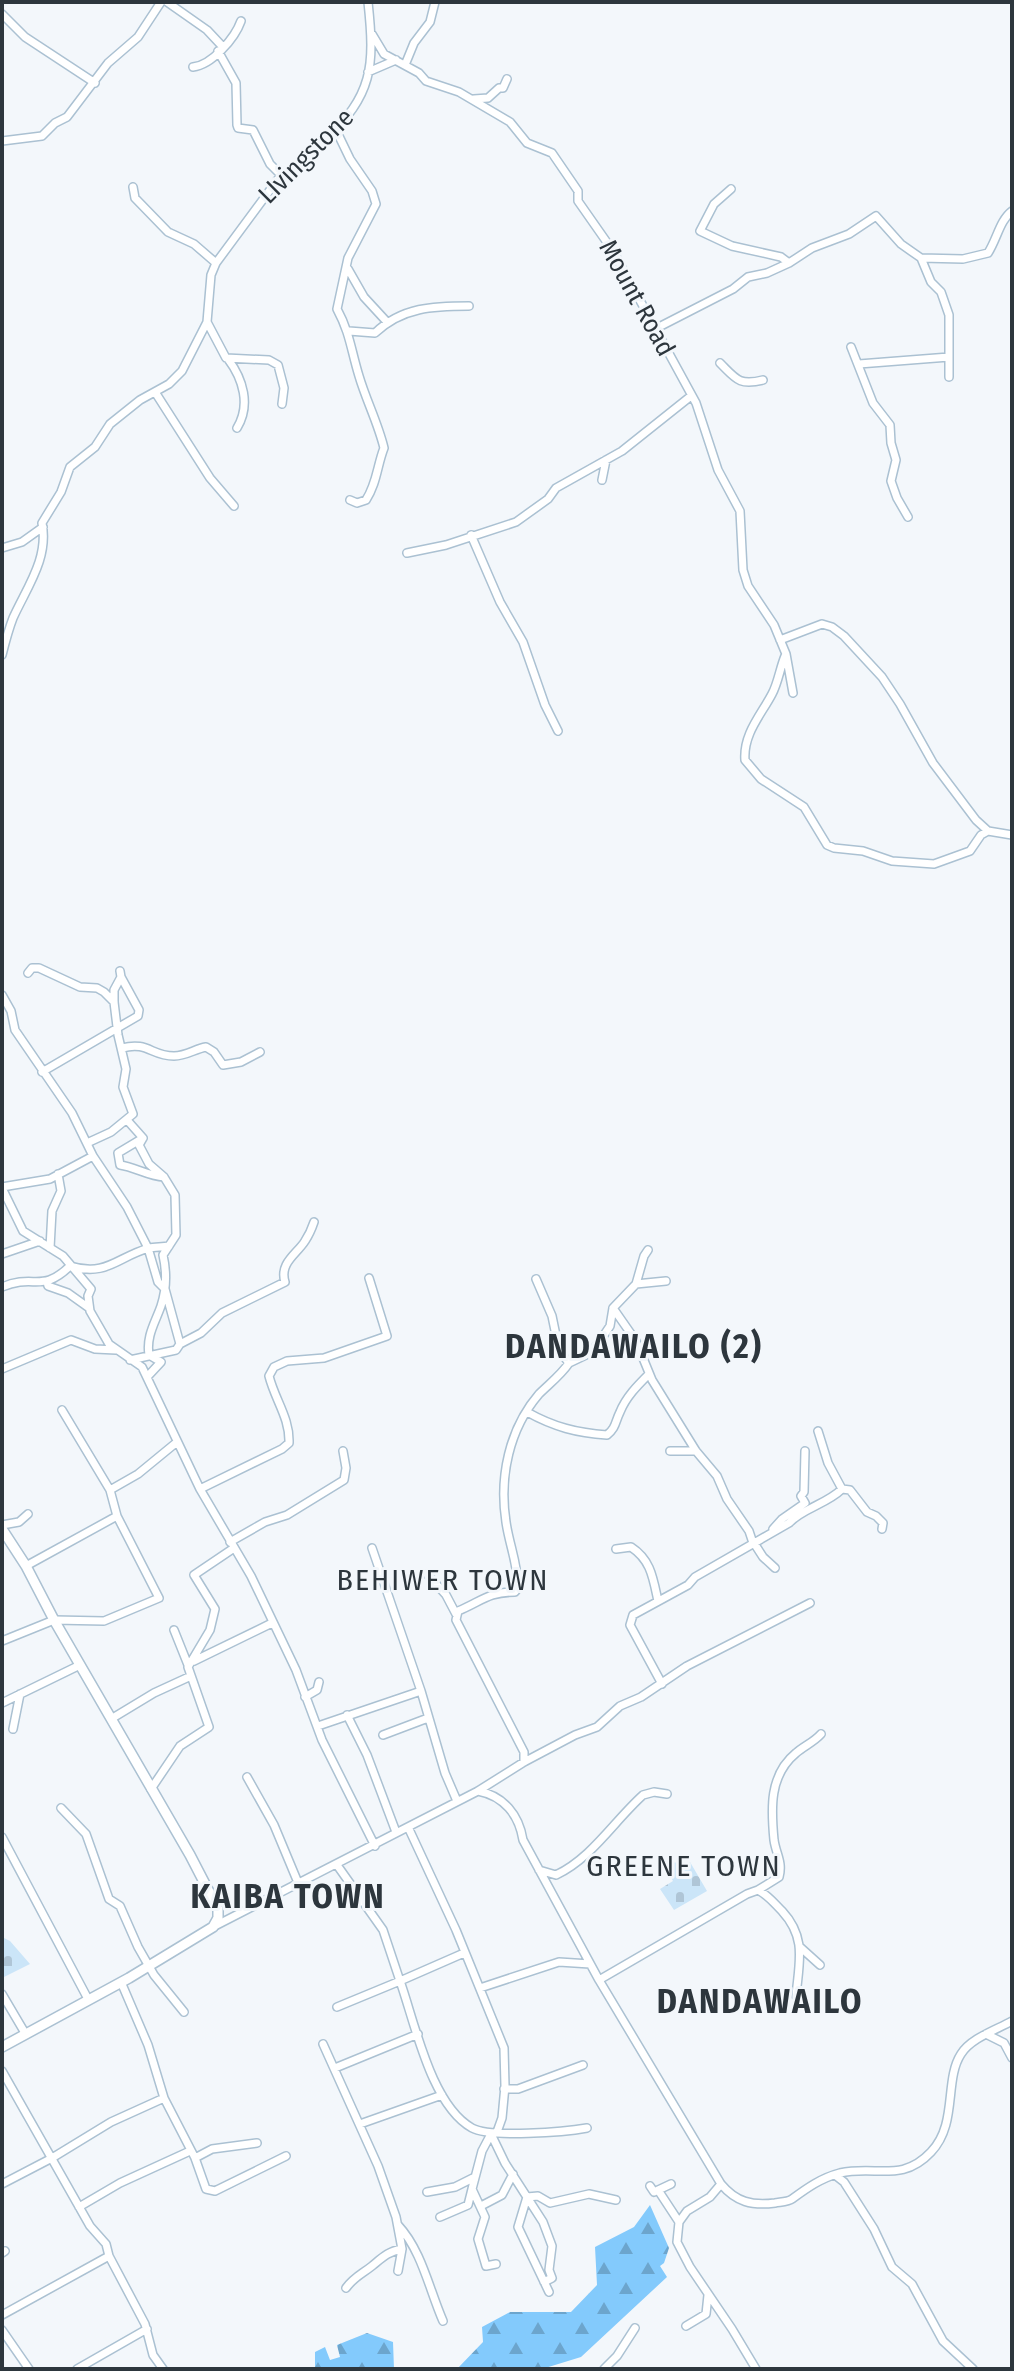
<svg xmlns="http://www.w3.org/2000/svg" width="1014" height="2371" viewBox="0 0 1014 2371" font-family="'Fira Sans Condensed',sans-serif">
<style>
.forest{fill:url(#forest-firs)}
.cemetery{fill:url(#cemetery-stones)}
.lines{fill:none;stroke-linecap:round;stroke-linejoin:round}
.minor-casing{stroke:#abc1d2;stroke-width:10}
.major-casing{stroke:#abc1d2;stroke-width:12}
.minor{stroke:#fff;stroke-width:7}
.major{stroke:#fff;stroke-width:9}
.labels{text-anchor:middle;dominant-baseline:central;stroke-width:6;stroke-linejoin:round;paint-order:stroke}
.street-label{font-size:26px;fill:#2d363d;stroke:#f3f7fb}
.quarter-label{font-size:30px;letter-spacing:2px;fill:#2d363d;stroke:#f3f7fb}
.district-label{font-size:34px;font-weight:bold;letter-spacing:2px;fill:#2d363d;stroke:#f3f7fb}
</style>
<defs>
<pattern id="forest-firs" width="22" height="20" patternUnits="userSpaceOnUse" patternTransform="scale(2)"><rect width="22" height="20" fill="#83cafc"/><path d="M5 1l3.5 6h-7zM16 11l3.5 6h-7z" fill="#6ca5cd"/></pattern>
<pattern id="cemetery-stones" width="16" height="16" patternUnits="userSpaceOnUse" patternTransform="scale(2)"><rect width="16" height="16" fill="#cbe5f8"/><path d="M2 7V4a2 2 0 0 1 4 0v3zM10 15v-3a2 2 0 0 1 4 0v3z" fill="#afc5d6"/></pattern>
</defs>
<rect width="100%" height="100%" fill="#f3f7fb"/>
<path class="forest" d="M650 2205 669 2248 664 2263 660 2266 667 2277 581 2357 542 2369H457L483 2342 482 2327 510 2312H571L597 2285 595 2247 634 2227Z
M367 2333 393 2342 394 2369H315V2352L325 2347 330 2360 340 2357 337 2345Z"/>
<path class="cemetery" d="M690 1862 707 1891 674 1910 660 1889 673 1881 663 1863Z
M2 1937 10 1941 30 1964 2 1978Z"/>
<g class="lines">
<defs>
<path id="minor" d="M167 2 207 30 222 46
M2 14 25 37 95 83
M372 34 384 54 419 73 426 81 459 92 510 122 527 143 552 153 578 191V201L613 251 696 403 718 470 740 511 743 570 748 586 774 625 786 654 793 693
M218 51 236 83 237 125 238 128 253 130 270 164 281 175
M405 65 414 43 430 22 435 2
M193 67C212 65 235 38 241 21
M368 72 396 60
M474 99 488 98 499 88H503L507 79
M336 130 350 159 372 191 376 204 348 258 337 309C350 333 351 350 359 376 366 400 378 423 384 448 377 466 377 483 366 500L357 503 350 500
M2 141 42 136 55 123 67 117 108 63 138 37 161 2
M133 187 135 198 168 232 194 244 216 263
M731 189 714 204 700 231 732 246 781 257 789 263
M921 258 963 259 988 253C997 239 1000 220 1012 211
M348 269 364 297 387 322
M207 322 226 358 269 360 278 365 284 388 282 404
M655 329 733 289 748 277 767 273 789 263 812 248 849 234 876 216 901 244 921 258 931 282 941 292 949 315V377
M349 331 375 333C402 307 434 306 469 306
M851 347 873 403 890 425 891 443 896 460 891 481 897 498 908 517
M228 359C243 379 251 405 237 428
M720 363C736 379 739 386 763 380
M859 364 949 357
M155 392 210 478 234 506
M602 480 606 460
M471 535 500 602 523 642 545 705 558 731
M2 548 22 542 43 527
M407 553 446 545 516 522 548 499 556 488 622 451 691 396
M780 640 822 624 832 627 844 636 882 677 900 704 933 763 976 820 988 831
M2 655C5 643 8 631 13 618 27 587 49 558 42 523L61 492 70 467 95 447 110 424 140 400 169 384 182 371 207 322 211 275 216 263 281 175C298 166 310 154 324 141 373 95 375 67 368 2
M785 656C780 668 778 683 772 694 761 715 743 734 745 760L761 779 804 807 827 845 834 848 863 851 892 861 934 864 970 851 981 835 988 831 1012 835
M28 973 32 968H39L80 987 97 988 104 992 114 1002
M2 995 11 1011 15 1030 72 1113 93 1156 127 1207 148 1248 158 1282 165 1289 180 1344 176 1350 130 1360
M122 1048C148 1041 151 1056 174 1056 186 1056 195 1049 206 1047L214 1052 223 1065 241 1062 260 1052
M42 1072 138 1016 139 1010 121 977
M127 1120 143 1138 139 1145 149 1164 164 1177 175 1195 176 1235 163 1255C167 1273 167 1288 161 1306 155 1323 146 1336 149 1355L161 1362 147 1377
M143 1138 118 1153 120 1165C135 1167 148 1176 164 1177
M87 1143 111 1132 133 1114 123 1087 126 1069 118 1035 114 1002V990L121 977 120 971
M2 1187 50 1179 93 1156
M2 1188 23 1231 63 1256 91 1289 88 1296 90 1311 109 1344 142 1367 200 1489 251 1576 296 1670 322 1740 375 1846
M50 1248 52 1211 61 1191 58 1174
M2 1254 40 1241
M47 1282 48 1286 68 1293 89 1308
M636 1284 666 1281
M2 1287C35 1273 41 1294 70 1266 107 1277 117 1257 149 1248 155 1247 162 1247 169 1246
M613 1308 636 1341 652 1380 696 1451 717 1476 727 1499 749 1531 753 1543
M180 1344 201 1333 222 1313 285 1282C279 1263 297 1254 305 1241 309 1235 312 1228 314 1222
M569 1363 590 1353 600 1341 610 1326 613 1308 636 1284 644 1256 648 1250
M2 1369 71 1340 95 1349 116 1350
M62 1410 110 1490 117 1516
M527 1412C554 1427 577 1433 607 1435 616 1428 615 1422 620 1412 626 1397 637 1386 649 1374
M818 1431 828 1463 842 1489 850 1490 867 1512 876 1516 883 1523 882 1529
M670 1451H696
M200 1489 282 1449 289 1443C290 1418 275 1400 269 1376L274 1367 287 1361 324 1358 387 1336 369 1278
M110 1490 138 1474 177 1442
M2 1525 19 1522 28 1514
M773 1529 782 1519 805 1503 801 1496 804 1492 805 1451
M230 1542 265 1522 287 1515 344 1480 346 1468 343 1451
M754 1543 763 1557 775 1568
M372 1548 421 1691 445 1773 457 1801
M616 1549 631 1547C651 1560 653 1578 658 1601
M427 1574 446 1595 456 1614
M174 1630 188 1665
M2 1641 54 1620 104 1621 159 1598 117 1516 26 1566
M194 1661 272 1623
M662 1684 630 1625 633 1615 688 1585 695 1577 789 1523C803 1508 827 1504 842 1489
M305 1697 317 1690 319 1682
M2 1703 80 1665
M347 1715 367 1755 396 1832
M111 1719 154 1693 191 1676
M318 1726 421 1691
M13 1729 20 1694
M383 1735 428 1718
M524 1762V1752L456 1620 458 1611C482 1601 488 1592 515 1592L518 1588C518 1564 509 1544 506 1522 499 1477 509 1429 539 1394 549 1384 561 1375 569 1363L559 1350 552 1316 536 1279
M247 1777 274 1825 299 1885
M151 1789 180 1746 209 1727 188 1667 210 1630 215 1609 194 1575 234 1548
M478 1791C504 1796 519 1815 523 1840L599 1980 721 2184C736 2202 752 2206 775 2203 780 2202 788 2202 792 2199 807 2188 821 2178 840 2173 876 2165 902 2183 931 2152 958 2124 944 2080 961 2054 971 2038 996 2030 1012 2021
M61 1808 86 1834 109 1899 120 1906 138 1947 154 1975 184 2012
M408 1827 456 1930 504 2048 505 2086 502 2118 497 2132 491 2134 482 2151 472 2189 485 2217 478 2239 486 2266 496 2264
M2 1837 88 1999
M337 1865 383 1930 400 1981 464 1953
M539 1870 556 1875C592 1858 614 1821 643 1795L654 1792 667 1794
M758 1890 779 1877C783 1862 776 1854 774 1840 771 1809 769 1775 796 1753 804 1746 814 1742 821 1734
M213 1927 478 1791 524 1762 575 1735 597 1727 620 1706 641 1697 687 1666 810 1603
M800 1947 820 1965
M599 1980 747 1894 758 1890C768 1895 774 1903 782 1911 807 1938 799 1962 796 1996
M121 1982 148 2045 164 2098 195 2158 206 2189 215 2191 286 2156
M480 1988 559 1962 590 1964
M2 1994 25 2033
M337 2007 400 1981C415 2023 431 2105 472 2128 490 2138 565 2132 587 2128
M986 2034 1004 2043 1012 2058
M323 2044 378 2166 396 2217 402 2249C387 2252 383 2257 372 2266 362 2274 354 2277 346 2288
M335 2068 418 2034
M2 2071 90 2226 106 2244 109 2256 145 2324 153 2355 163 2369
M504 2089H518L583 2065
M360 2124 442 2095
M491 2134 505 2163 543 2222 552 2246 549 2270 552 2278 544 2282
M195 2158 212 2149 257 2143
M835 2175 844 2182 874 2229 892 2267 912 2284 943 2341 973 2369
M2 2184 52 2158 111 2122 164 2098
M721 2184 710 2197 687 2211 679 2222 677 2242 690 2267 732 2329 756 2369
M650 2186 654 2192 671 2184
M658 2190 679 2222
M427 2192 455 2187 473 2178
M481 2206 502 2195 513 2174
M79 2207 120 2183 190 2151
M440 2217 468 2205 472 2189
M398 2225C422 2251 429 2289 443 2321
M2 2253 5 2251
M398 2271 402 2249
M549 2292 518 2227 527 2197 538 2196 550 2203 589 2194 616 2200
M2 2315 109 2256
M686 2326 706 2314 708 2295
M2 2330 29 2369
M77 2369 147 2329
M604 2369 617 2356 635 2328"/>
<path id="major" d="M2 1529 26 1566 54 1620 190 1855 218 1909V1918L213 1927 129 1978 2 2047"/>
</defs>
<use href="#minor" class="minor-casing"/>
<use href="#major" class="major-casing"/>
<use href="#minor" class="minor"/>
<use href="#major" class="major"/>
</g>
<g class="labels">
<g class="street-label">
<text transform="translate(306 156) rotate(-45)">LIvingstone</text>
<text transform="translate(637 298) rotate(61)">Mount Road</text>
</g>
<g class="quarter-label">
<text x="443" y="1580">BEHIWER TOWN</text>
<text x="684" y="1866">GREENE TOWN</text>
</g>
<g class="district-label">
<text x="634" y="1346">DANDAWAILO (2)</text>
<text x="288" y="1896">KAIBA TOWN</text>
<text x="760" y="2001">DANDAWAILO</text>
</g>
</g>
<rect width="1014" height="2371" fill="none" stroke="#2d363d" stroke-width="8"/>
</svg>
